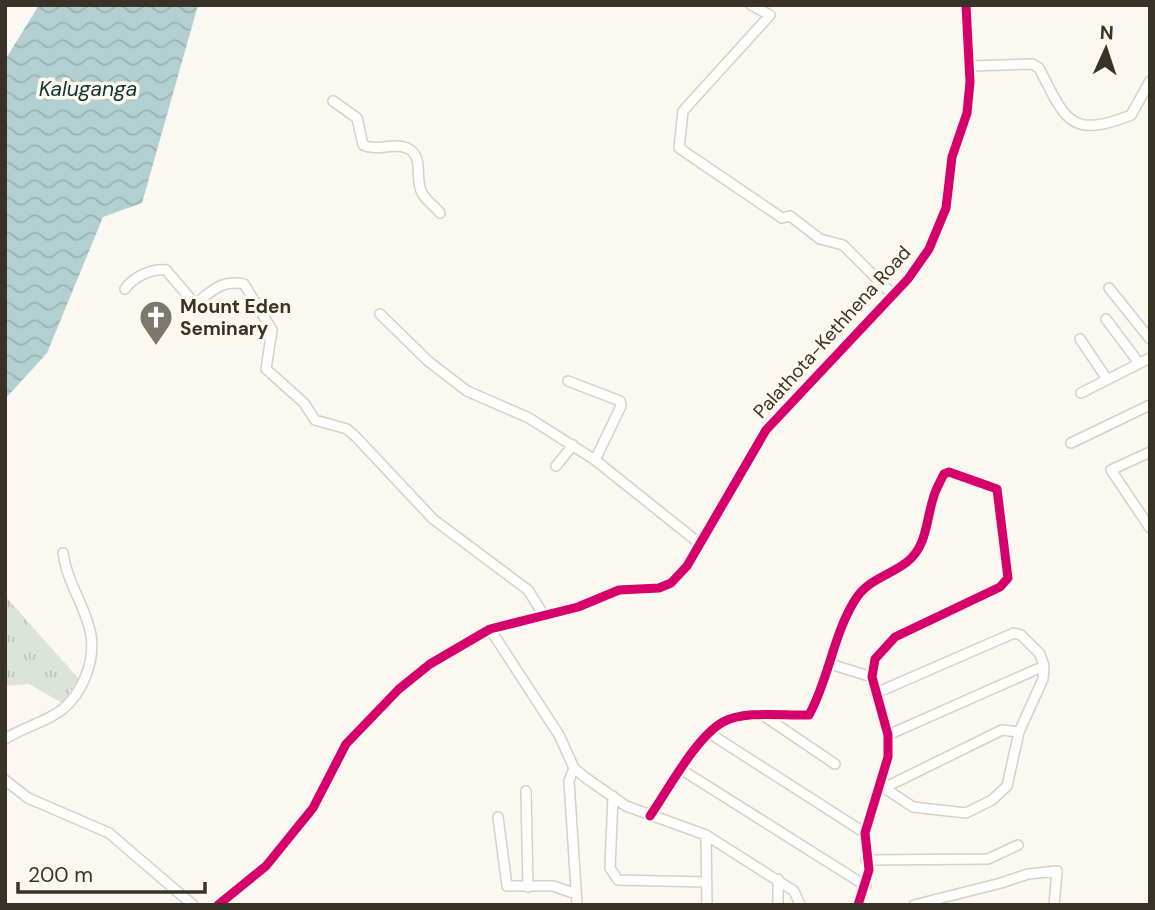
<svg xmlns="http://www.w3.org/2000/svg" width="1155" height="910" viewBox="0 0 1155 910" font-family="'DM Sans',sans-serif">
<style>
.grass{fill:url(#grass-tufts)}
.water{fill:url(#water-waves)}
.lines{fill:none;stroke-linecap:round;stroke-linejoin:round}
.minor-casing{stroke:#d5d0c8;stroke-width:12}
.minor{stroke:#fefefd;stroke-width:9}
.cycleway-casing{stroke:#fff8ed;stroke-width:13}
.cycleway{stroke:#d6006c;stroke-width:9}
.labels{text-anchor:middle;dominant-baseline:central;stroke-width:7;stroke-linejoin:round;paint-order:stroke}
.poi-label{font-size:19px;font-weight:bold;fill:#393327;stroke:#fff8ed;text-anchor:start}
.street-label{font-size:19px;fill:#393327;stroke:#fff8ed}
.water-label{font-size:21px;font-style:italic;fill:#093637;stroke:#fff8ed}
</style>
<defs>
<pattern id="grass-tufts" width="24" height="20" patternUnits="userSpaceOnUse" patternTransform="scale(1.75)"><rect width="24" height="20" fill="#dce4da"/><path d="M3 7l-1-3M5 7V3M7 7l1-3M15 17l-1-3M17 17v-4M19 17l1-3" fill="none" stroke="#bec4bb"/></pattern>
<pattern id="water-waves" width="16" height="10" patternUnits="userSpaceOnUse" patternTransform="scale(1.75)"><rect width="16" height="10" fill="#b2d0cf"/><path d="M0 5q4-4 8 0t8 0" fill="none" stroke="#9ab3b2"/></pattern>
</defs>
<rect width="100%" height="100%" fill="#fbf7f1"/>
<path class="grass" d="M5 596 79 679 62 703 29 684 5 686Z"/>
<path class="water" d="M39 5H198L142 203 103 217 47 353 5 399V60Z"/>
<g class="lines">
<defs>
<path id="minor" d="M751 5 770 15 683 111 679 148 782 218 790 216 820 239 843 245 893 295
M969 66 1032 64 1039 68C1065 118 1069 140 1131 115L1150 81
M333 101 357 118 363 145C378 152 393 142 407 148 425 156 414 179 422 193 426 201 435 206 440 213
M1109 288 1150 339
M125 289C133 277 152 268 166 270L195 304C212 291 222 279 244 284L272 330 266 369 304 403 315 420 347 429 356 437 433 519 528 590 543 614
M380 314 428 361 467 391 529 418 595 460 699 543
M1106 319 1139 363
M1080 339 1107 379
M568 381 620 401 621 406 595 460
M1081 393 1150 358
M1071 443 1150 405
M1150 452 1111 470 1150 528
M556 466 573 445
M490 629 559 735 574 768 586 778 626 806 706 835 794 891 800 905
M830 664 872 677
M876 693 1014 633 1021 635 1040 654 1044 666 1043 679 1019 732 1007 786 992 800 966 813 913 807 880 785
M764 716 835 764
M709 733 865 833
M888 735 1044 666
M5 739C23 727 47 722 63 709 83 692 95 661 91 635 86 607 67 583 63 553
M574 768 569 781 577 905
M682 770 866 886
M5 780 28 798 109 833 193 905
M886 787 1002 730 1019 732
M526 791 528 887
M613 796 610 868 618 880 707 882
M650 816C668 790 696 737 723 722 745 710 784 716 809 715 829 679 833 635 855 600 868 579 889 576 907 562 927 546 926 521 933 499 935 490 940 482 944 474L949 472 997 489 1008 578 1000 587 895 637 875 659 872 677 888 735V757L865 833 869 870 858 905
M498 817 507 886H553L576 894
M706 835 707 905
M866 860 988 859 1018 845
M778 879V905
M218 905 266 866 313 808 346 744 399 689 430 664 490 629 578 607 619 590 659 588 671 583 687 566 766 430 908 279 929 249 946 208 952 157 967 113 970 82 966 5
M914 905 1001 883 1028 874 1057 871 1054 905"/>
</defs>
<use href="#minor" class="minor-casing"/>
<use href="#minor" class="minor"/>
<defs>
<path id="cycleway" d="M650 816C668 790 696 737 723 722 745 710 784 716 809 715 829 679 833 635 855 600 868 579 889 576 907 562 927 546 926 521 933 499 935 490 940 482 944 474L949 472 997 489 1008 578 1000 587 895 637 875 659 872 677 888 735V757L865 833 869 870 858 905
M218 905 266 866 313 808 346 744 399 689 430 664 490 629 578 607 619 590 659 588 671 583 687 566 766 430 908 279 929 249 946 208 952 157 967 113 970 82 966 5"/>
</defs>
<use href="#cycleway" class="cycleway-casing"/>
<use href="#cycleway" class="cycleway"/>
</g>
<defs>
<symbol id="church-pin" viewBox="-11 -11 22 30"><path d="M0 17L-7.5 6A9.5 9.5 0 1 1 7.5 6Z" fill="#7d786e" stroke="#fff8ed"/><path d="M-1.2-6h2.4v3.5h3.3v2.4h-3.3V6h-2.4V-.1h-3.3v-2.4h3.3Z" fill="#fff"/></symbol>
</defs>
<g fill-rule="evenodd">
<use href="#church-pin" x="137" y="298" width="38" height="52"/>
</g>
<g class="labels">
<g class="poi-label">
<text x="180" y="306">Mount Eden<tspan x="180" dy="22">Seminary</tspan></text>
</g>
<g class="street-label">
<text transform="translate(832 332) rotate(-48)">Palathota-Kethhena Road</text>
</g>
<g class="water-label">
<text x="88" y="89">Kaluganga</text>
</g>
</g>
<rect width="1155" height="910" fill="none" stroke="#393327" stroke-width="14"/>
<g transform="translate(1106 49) rotate(3)" stroke="#fff8ed" stroke-width="5" paint-order="stroke">
<path d="M0-5L12 26L0 18L-12 26Z" fill="#393327"/>
<text y="-10" font-size="19" font-weight="bold" text-anchor="middle" fill="#393327">N</text>
</g>
<path d="M18 882v10h187v-10" fill="none" stroke="#393327" stroke-width="3.5"/>
<text x="28" y="882" font-size="21" fill="#393327" stroke="#fff8ed" stroke-width="5" paint-order="stroke">200 m</text>
</svg>
